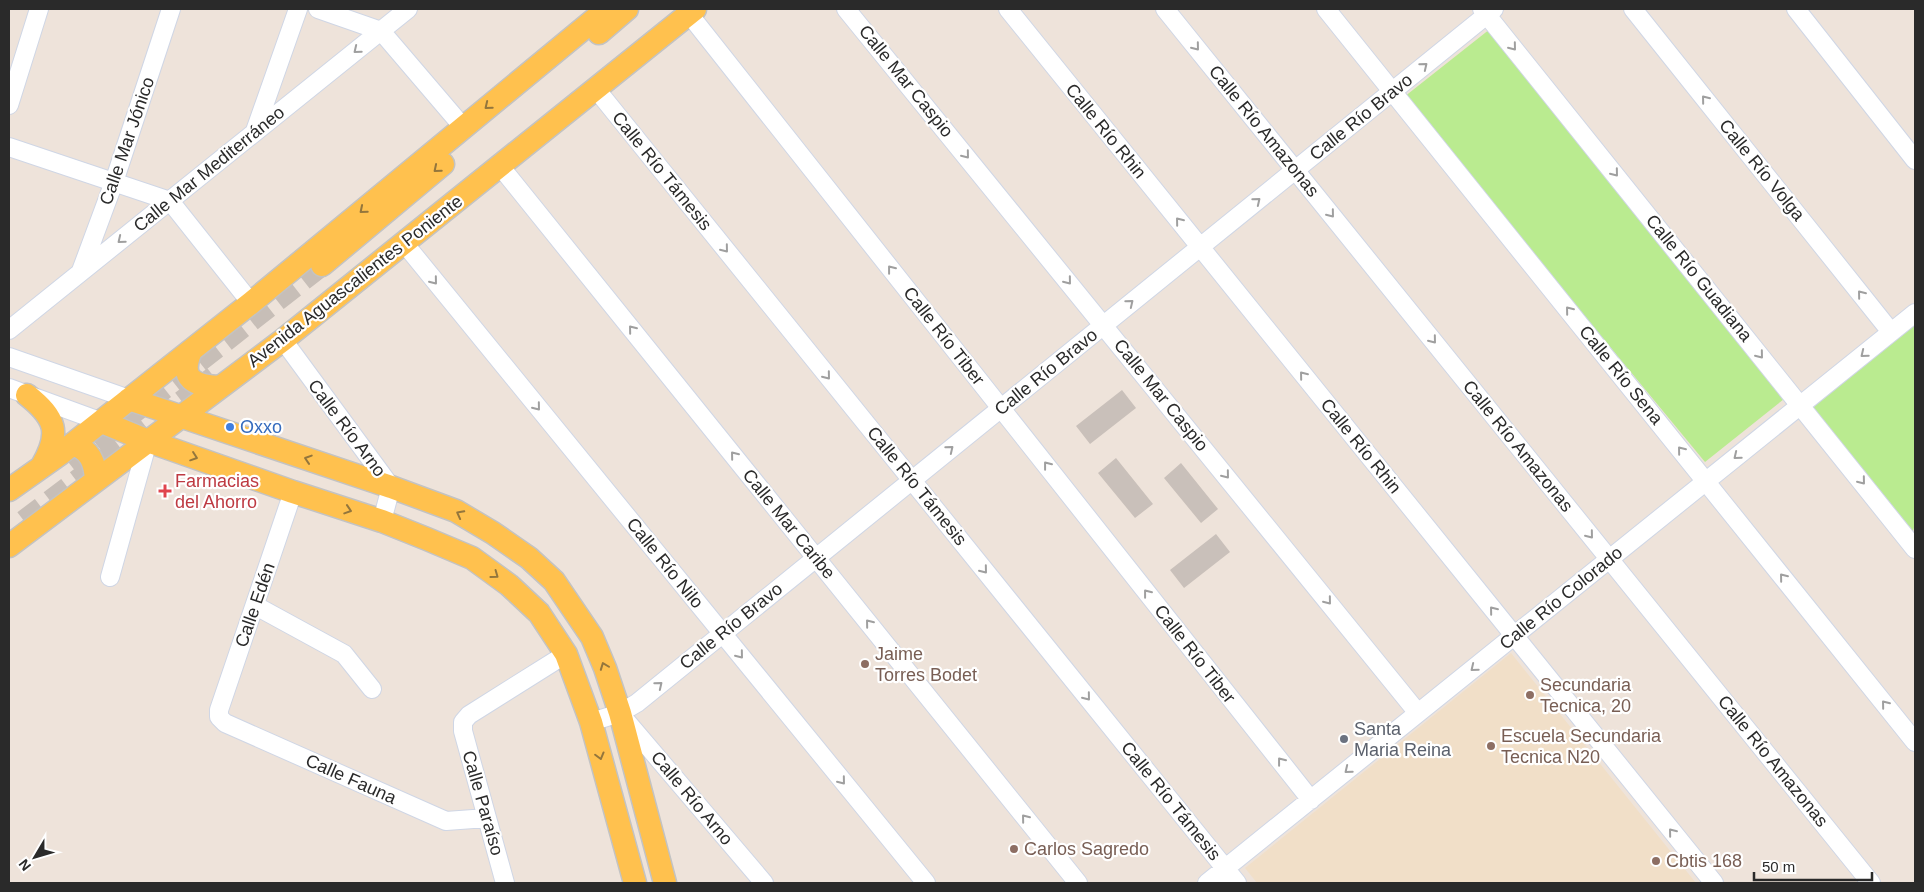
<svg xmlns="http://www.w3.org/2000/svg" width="1924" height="892" viewBox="0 0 1924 892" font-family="Arial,sans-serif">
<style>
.education{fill:#f1dfc8}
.green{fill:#baeb90}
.building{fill:#c9c0ba}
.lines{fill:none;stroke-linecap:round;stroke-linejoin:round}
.major-tunnel{stroke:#c7beb7;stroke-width:22;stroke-dasharray:22 11;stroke-linecap:butt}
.minor-casing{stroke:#cfd6e5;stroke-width:20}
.major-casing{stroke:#c3c3c3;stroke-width:25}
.minor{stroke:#fff;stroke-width:18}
.major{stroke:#ffc14e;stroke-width:22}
.oneway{stroke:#9f9f9f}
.oneway2{stroke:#94763c}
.shop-dot{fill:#3f7fe0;stroke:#fff;stroke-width:2}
.health-dot{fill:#e0444e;stroke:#fff;stroke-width:2}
.education-dot{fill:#8d6e63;stroke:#fff;stroke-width:2}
.worship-dot{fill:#6b7280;stroke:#fff;stroke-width:2}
.labels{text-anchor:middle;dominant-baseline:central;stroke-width:4.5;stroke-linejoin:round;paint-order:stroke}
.street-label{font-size:18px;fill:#2a2a2a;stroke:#fff}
.shop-label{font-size:18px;fill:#366cbe;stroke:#fff;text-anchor:start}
.health-label{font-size:18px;fill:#be3a42;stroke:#fff;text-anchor:start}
.education-label{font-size:18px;fill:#785e54;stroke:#fff;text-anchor:start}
.worship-label{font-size:18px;fill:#5b616d;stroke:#fff;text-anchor:start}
</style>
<rect width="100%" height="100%" fill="#eee3da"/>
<path class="education" d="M1511 653 1696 883H1257L1245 868Z"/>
<path class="green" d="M1490 29 1784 399 1705 462 1404 97Z
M1915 323V524L1913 531 1811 405Z"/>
<path class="building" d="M1122 390 1136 408 1090 444 1076 426Z
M1116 458 1153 504 1135 518 1098 473Z
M1181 463 1218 509 1201 523 1164 478Z
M1216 534 1230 552 1184 588 1170 570Z"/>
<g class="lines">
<path class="major-tunnel" d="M69 463 322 265
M24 521 214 377"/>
<defs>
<path id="minor" d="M318 9 381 31 463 127
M846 9 1418 713
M1008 9 1714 883
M1165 9 1871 883
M1326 9 1915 742
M1482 9 1915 549
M1633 9 1891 332
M1796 9 1915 160
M689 14 1311 800
M596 89 1237 883
M9 105 39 9
M255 131 298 9
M9 147 170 201 251 303
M500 166 1078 883
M404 243 926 883
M81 271 114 182 171 9
M9 330 408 9
M283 340 391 487 382 521
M9 357 129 399
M9 388 102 422
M293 492 219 710V717L225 723 446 821 487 818
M110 577 148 441
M256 606 344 654 372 689
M622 716 764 883
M591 722 620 713 637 703 1494 9
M505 883 463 731V722L469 715 566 654
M1207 883 1915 313"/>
<path id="major" d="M599 33 627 9
M322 265 443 164
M191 351C179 379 194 386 220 387
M27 395C56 418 61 433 42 466
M129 399 391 487 456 511 493 533 529 558 554 581 592 637 605 668 620 713 665 883
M102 422 148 441 293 492 382 521 427 539 472 558 509 585 539 613 566 654 591 722 635 883
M73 444C90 450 95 462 96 480
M9 490 60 454 251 303 607 9
M9 546 283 340 695 9"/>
</defs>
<use href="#minor" class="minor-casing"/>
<use href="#major" class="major-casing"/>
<use href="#minor" class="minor"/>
<use href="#major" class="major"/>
</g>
<defs><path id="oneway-chevron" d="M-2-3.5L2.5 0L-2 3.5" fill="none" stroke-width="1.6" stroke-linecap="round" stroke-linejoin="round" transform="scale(1.25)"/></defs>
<g class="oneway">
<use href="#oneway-chevron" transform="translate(1196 47) rotate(51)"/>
<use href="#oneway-chevron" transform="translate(1513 47) rotate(51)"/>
<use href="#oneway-chevron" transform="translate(357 50) rotate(141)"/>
<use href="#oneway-chevron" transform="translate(1424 66) rotate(-39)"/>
<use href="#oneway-chevron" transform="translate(1705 99) rotate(-129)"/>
<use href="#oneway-chevron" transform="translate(966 155) rotate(51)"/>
<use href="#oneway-chevron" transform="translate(1615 173) rotate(51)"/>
<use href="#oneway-chevron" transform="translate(1257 201) rotate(-39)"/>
<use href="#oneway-chevron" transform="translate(1331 214) rotate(51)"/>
<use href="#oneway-chevron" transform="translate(1179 221) rotate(-129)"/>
<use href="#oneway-chevron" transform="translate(121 240) rotate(141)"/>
<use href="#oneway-chevron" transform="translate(725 249) rotate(51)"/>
<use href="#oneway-chevron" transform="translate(891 269) rotate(-128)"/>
<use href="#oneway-chevron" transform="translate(434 281) rotate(51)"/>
<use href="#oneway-chevron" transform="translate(1068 281) rotate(51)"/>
<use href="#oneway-chevron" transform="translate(1861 294) rotate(-129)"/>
<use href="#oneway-chevron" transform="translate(1130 303) rotate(-39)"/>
<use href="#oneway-chevron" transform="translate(1569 310) rotate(-129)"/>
<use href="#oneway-chevron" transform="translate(632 329) rotate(-129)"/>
<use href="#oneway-chevron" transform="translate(1433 340) rotate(51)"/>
<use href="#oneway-chevron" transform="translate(1864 354) rotate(141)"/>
<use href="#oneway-chevron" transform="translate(1760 355) rotate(51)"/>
<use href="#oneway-chevron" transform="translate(1303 375) rotate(-129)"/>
<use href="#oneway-chevron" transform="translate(827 376) rotate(51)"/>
<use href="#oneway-chevron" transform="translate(537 407) rotate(51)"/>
<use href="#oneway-chevron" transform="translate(950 449) rotate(-39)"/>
<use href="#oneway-chevron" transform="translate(1681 450) rotate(-129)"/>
<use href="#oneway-chevron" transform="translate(734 455) rotate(-129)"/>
<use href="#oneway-chevron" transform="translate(1737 456) rotate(141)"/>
<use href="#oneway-chevron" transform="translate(1047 465) rotate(-128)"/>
<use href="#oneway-chevron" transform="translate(1226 475) rotate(51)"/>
<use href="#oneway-chevron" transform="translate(1862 481) rotate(51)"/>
<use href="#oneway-chevron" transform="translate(1590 535) rotate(51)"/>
<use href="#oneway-chevron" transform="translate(984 570) rotate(51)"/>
<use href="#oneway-chevron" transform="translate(1783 577) rotate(-129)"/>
<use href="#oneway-chevron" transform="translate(1147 593) rotate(-128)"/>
<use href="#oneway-chevron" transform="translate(1328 601) rotate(51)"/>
<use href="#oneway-chevron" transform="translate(1493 610) rotate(-129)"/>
<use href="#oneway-chevron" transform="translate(869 623) rotate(-129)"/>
<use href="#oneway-chevron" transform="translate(740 655) rotate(51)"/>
<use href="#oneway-chevron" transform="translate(1474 668) rotate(141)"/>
<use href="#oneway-chevron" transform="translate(659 685) rotate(-39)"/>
<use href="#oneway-chevron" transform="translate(1087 697) rotate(51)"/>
<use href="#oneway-chevron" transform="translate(1885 704) rotate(-129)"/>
<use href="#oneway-chevron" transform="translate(1281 761) rotate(-128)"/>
<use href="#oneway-chevron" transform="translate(1348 770) rotate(141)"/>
<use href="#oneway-chevron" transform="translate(842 781) rotate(51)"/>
<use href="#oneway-chevron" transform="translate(1025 818) rotate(-129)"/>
<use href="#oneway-chevron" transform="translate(1672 832) rotate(-129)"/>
</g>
<g class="oneway2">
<use href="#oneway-chevron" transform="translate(488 106) rotate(141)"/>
<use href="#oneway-chevron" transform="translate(437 169) rotate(140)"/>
<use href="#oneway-chevron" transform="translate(363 210) rotate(140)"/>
<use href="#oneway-chevron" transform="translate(194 457) rotate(19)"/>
<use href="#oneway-chevron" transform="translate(308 459) rotate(-162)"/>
<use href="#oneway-chevron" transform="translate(348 510) rotate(18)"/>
<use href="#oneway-chevron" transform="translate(460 514) rotate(-152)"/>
<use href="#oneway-chevron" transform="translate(495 575) rotate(36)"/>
<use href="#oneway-chevron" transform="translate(604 666) rotate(-111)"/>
<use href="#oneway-chevron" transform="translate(600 756) rotate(75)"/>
</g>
<circle class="shop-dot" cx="230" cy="427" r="5"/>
<path class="health-dot" d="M162.5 483.5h5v5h5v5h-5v5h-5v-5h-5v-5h5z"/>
<g class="education-dot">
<circle cx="865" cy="664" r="5"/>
<circle cx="1530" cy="695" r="5"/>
<circle cx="1491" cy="746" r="5"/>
<circle cx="1014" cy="849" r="5"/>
<circle cx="1656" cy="861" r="5"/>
</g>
<circle class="worship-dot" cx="1344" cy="739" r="5"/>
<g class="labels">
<g class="street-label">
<text transform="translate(906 81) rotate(51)">Calle Mar Caspio</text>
<text transform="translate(1361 117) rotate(-39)">Calle Río Bravo</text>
<text transform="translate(1106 131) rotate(51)">Calle Río Rhin</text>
<text transform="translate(1264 131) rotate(51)">Calle Río Amazonas</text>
<text transform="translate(127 141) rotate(-71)">Calle Mar Jónico</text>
<text transform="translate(209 169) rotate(-39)">Calle Mar Mediterráneo</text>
<text transform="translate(1762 170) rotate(51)">Calle Río Volga</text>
<text transform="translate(662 171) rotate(51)">Calle Río Támesis</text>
<text transform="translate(1699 278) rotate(51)">Calle Río Guadiana</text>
<text transform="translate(355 281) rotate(-38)">Avenida Aguascalientes Poniente</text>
<text transform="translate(944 336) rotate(52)">Calle Río Tiber</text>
<text transform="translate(1046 372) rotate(-39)">Calle Río Bravo</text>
<text transform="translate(1621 375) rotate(51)">Calle Río Sena</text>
<text transform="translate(1161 395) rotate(51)">Calle Mar Caspio</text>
<text transform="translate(347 428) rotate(53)">Calle Río Arno</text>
<text transform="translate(1361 446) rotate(51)">Calle Río Rhin</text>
<text transform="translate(1518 446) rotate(51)">Calle Río Amazonas</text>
<text transform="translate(917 486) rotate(51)">Calle Río Támesis</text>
<text transform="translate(789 524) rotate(51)">Calle Mar Caribe</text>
<text transform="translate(665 563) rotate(51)">Calle Río Nilo</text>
<text transform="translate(1561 598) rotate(-39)">Calle Río Colorado</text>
<text transform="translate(255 605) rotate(-71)">Calle Edén</text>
<text transform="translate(731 626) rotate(-39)">Calle Río Bravo</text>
<text transform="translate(1195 654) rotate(52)">Calle Río Tiber</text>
<text transform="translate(1773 761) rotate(51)">Calle Río Amazonas</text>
<text transform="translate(351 779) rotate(24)">Calle Fauna</text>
<text transform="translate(692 798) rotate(50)">Calle Río Arno</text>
<text transform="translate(1171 801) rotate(51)">Calle Río Támesis</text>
<text transform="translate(483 803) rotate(74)">Calle Paraíso</text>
</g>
<g class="shop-label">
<text x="240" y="427">Oxxo</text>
</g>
<g class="health-label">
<text x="175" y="481">Farmacias<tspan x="175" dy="21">del Ahorro</tspan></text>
</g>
<g class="education-label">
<text x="875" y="654">Jaime<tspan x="875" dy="21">Torres Bodet</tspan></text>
<text x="1540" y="685">Secundaria<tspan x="1540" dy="21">Tecnica, 20</tspan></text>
<text x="1501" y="736">Escuela Secundaria<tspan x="1501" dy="21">Tecnica N20</tspan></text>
<text x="1024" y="849">Carlos Sagredo</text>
<text x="1666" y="861">Cbtis 168</text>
</g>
<g class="worship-label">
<text x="1354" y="729">Santa<tspan x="1354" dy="21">Maria Reina</tspan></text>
</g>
</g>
<rect width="1924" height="892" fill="none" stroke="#2a2a2a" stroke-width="20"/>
<g transform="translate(35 857) rotate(232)" stroke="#ffffff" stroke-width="4" paint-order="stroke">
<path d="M0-4L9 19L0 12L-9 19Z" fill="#2a2a2a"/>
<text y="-8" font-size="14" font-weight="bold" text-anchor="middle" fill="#2a2a2a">N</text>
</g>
<path d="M1754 872v8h118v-8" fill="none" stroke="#2a2a2a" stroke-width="2.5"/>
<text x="1762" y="872" font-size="15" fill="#2a2a2a" stroke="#ffffff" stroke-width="4" paint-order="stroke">50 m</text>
</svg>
